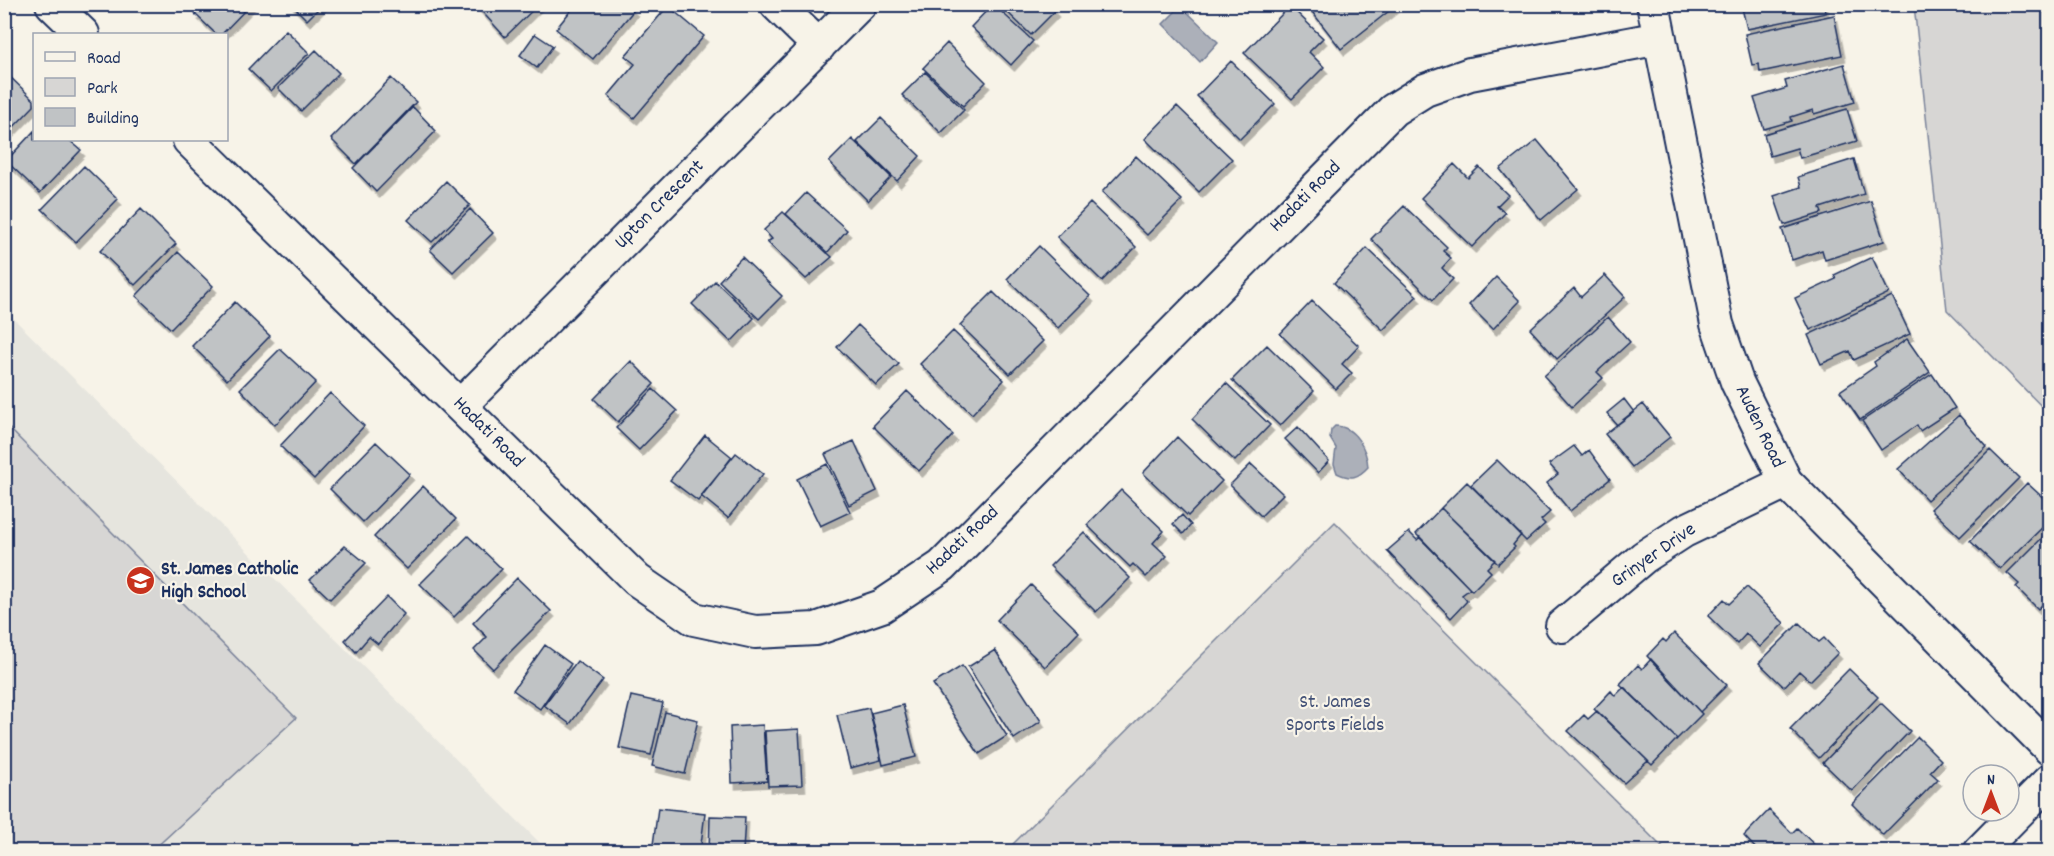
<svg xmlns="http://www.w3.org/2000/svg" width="2054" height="856" viewBox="0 0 2054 856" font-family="Dekko,sans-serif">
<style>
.built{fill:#e6e5de}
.green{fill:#d7d6d4;stroke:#798299;stroke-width:1.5}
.water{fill:#acb0b9;stroke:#727c95;stroke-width:1.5}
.building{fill:#c0c3c5;stroke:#1b2f5e;stroke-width:1.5;filter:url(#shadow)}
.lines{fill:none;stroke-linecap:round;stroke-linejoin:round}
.minor-casing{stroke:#1b2f5e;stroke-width:36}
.minor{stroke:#f7f3e8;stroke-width:32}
.labels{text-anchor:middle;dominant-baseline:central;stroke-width:4.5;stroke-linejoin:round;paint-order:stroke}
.street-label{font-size:20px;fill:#1b2f5e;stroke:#f7f3e8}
.poi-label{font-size:20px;font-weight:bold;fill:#1b2f5e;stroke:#f7f3e8;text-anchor:start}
.park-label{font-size:20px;fill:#415076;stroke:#f7f3e8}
</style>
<defs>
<filter id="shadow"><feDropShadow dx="3.5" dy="6" stdDeviation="0" flood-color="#0004"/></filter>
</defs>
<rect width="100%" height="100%" fill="#f7f3e8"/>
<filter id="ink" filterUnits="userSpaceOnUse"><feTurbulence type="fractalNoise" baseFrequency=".0167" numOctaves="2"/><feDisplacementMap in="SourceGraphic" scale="12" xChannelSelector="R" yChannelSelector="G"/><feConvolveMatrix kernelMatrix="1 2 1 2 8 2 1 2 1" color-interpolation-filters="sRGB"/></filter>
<g filter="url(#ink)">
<path class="built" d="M5 310 548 851H5Z"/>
<path class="green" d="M1914 5H2049V414L1947 310Z
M5 424 296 718 152 851H5Z
M1335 522 1666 851H1006Z"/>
<path class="water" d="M1181 6 1218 42 1200 62 1163 24Z
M1335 426C1355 426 1367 450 1368 467 1358 478 1351 480 1337 473L1334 464 1336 448 1330 438 1331 430Z"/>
<path class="building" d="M205 4H251L222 34H216L195 14Z
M291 4H323L307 20Z
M475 4H539L505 37Z
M576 4H627L634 10 593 59 556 29Z
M993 4 1033 41 1011 65 971 27Z
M999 4H1048L1055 11 1031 35Z
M1306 4H1391L1394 7 1341 49Z
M1741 4H1824L1826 13 1747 29Z
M668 6 704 36 634 118 608 96 635 64 625 56Z
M1290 6 1323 38 1309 52 1324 67 1292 99 1244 53Z
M1834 15 1842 55 1760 72 1759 64 1752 65 1745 34Z
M286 30 309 53 271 91 248 69Z
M535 34 553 46 537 68 520 55Z
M947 43 986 82 963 106 923 68Z
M316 50 339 73 301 111 278 88Z
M1231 61 1275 104 1240 139 1197 96Z
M1844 64 1855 102 1814 114 1813 110 1791 117 1792 121 1764 129 1754 98 1787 88 1785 81Z
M4 71 34 100V106L4 137Z
M925 72 964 110 941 133 902 95Z
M391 78 416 102 356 164 331 139Z
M1177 106 1232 159 1199 192 1145 139Z
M413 107 436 131 376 192 353 168Z
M1847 109 1857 141 1800 158 1797 148 1770 156 1764 134Z
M881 118 920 156 897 181 857 142Z
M34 131V140H69L81 150 40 193 6 161Z
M852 139 891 177 868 201 829 162Z
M1537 140 1578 189 1541 220 1500 169Z
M1136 156 1182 200 1147 235 1102 192Z
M1854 159 1864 194 1820 208 1822 213 1784 225 1774 196 1801 187 1798 177Z
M1454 164 1468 178 1479 167 1508 195 1497 206 1505 213 1472 247 1421 198Z
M84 166 118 199 76 242 42 209Z
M446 181 470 205 432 242 408 220Z
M806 193 847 230 827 253 786 214Z
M1871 201 1884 241 1825 260 1822 250 1792 260 1782 229Z
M1090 203 1136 247 1102 281 1057 237Z
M1404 206 1447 247 1443 251 1451 258 1442 268 1453 279 1433 300 1371 239Z
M141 209 176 244 135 285 100 251Z
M470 209 493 233 453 272 430 250Z
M783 212 832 257 806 279 767 242 772 239 764 230Z
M1039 246 1090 296 1058 328 1007 279Z
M1367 248 1417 296 1383 330 1334 283Z
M178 252 213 286 171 329 136 296Z
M742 257 782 296 759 319 719 281Z
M1872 257 1889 293 1810 330 1795 298 1836 279 1834 275Z
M1605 275 1625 297 1557 359 1530 329 1574 288 1581 297Z
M1496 277 1520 301 1493 329 1469 305Z
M715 281 754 318 731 342 692 304Z
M993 292 1043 341 1010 374 960 325Z
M1892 296 1910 334 1854 360 1850 351 1821 364 1808 335Z
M1312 301 1359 346 1342 364 1352 373 1336 389 1280 334Z
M235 302 270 336 227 380 192 346Z
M1608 317 1630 342 1597 372 1603 378 1572 407 1544 376Z
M858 325 899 364 876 385 837 347Z
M953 331 1004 380 972 414 920 364Z
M1907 339 1930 372 1860 420 1840 391 1876 366 1874 362Z
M1267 345 1314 391 1280 426 1232 380Z
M280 349 316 382 275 425 240 389Z
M631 361 654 384 618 422 594 399Z
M1932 374 1955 408 1920 431 1917 425 1881 450 1862 421Z
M1226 383 1270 425 1235 461 1192 419Z
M653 389 677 411 639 450 616 428Z
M907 391 953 435 919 471 873 426Z
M330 393 364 426 314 479 280 446Z
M1624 399 1634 412 1617 425 1607 413Z
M1643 404 1670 437 1632 467 1605 434Z
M1959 415 1987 447 1927 500 1898 469Z
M1298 427 1329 461 1318 473 1285 439Z
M705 435 732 457 698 501 670 480Z
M1177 437 1222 481 1188 516 1143 473Z
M854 441 877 491 849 505 825 454Z
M376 442 410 474 363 522 330 489Z
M1574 446 1582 456 1589 450 1610 479 1570 511 1547 483 1558 474 1549 464Z
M1990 450 2019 478 1960 537 1931 509Z
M736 453 763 474 728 518 701 496Z
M1497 460 1550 512 1541 520 1545 524 1526 541 1471 485Z
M827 464 850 512 820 526 797 479Z
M1251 464 1283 494 1261 516 1230 485Z
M1467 482 1521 535 1513 545 1515 547 1498 564 1441 508Z
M2027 483 2050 504V520L2000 569 1970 541Z
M423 486 456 519 407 569 374 537Z
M1121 490 1164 531 1153 543 1167 556 1146 577 1133 564 1130 567 1087 525Z
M1441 508 1495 560 1487 568 1491 572 1472 591 1416 534Z
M1182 515 1191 525 1183 534 1173 524Z
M2050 530V597L2038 609 2016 587 2019 584 2007 573Z
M1084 532 1130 578 1096 612 1050 566Z
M1409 532 1417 540 1420 537 1470 589 1462 595 1467 601 1451 618 1387 551Z
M468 536 502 569 454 617 420 584Z
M345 546 366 563 330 599 310 580Z
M517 578 551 611 493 669 474 650 487 637 473 623Z
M1031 585 1079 632 1045 667 997 620Z
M1747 587 1784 623 1760 647 1746 634 1737 644 1708 616 1724 599 1729 604Z
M387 597 404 614 378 644 369 637 356 652 345 640Z
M2050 610V626L2041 618Z
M1799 623 1819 642 1824 638 1838 653 1810 681 1799 671 1784 687 1759 663Z
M1674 633 1727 685 1700 712 1647 656 1663 639 1666 642Z
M545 645 571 664 540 709 513 690Z
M995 650 1041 721 1014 739 968 667Z
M1651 659 1702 714 1677 739 1620 684 1638 665 1642 669Z
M577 661 603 680 570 724 544 705Z
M962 666 1007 736 979 754 933 684Z
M1849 669 1878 697 1819 758 1790 729Z
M1624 687 1677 739 1652 765 1594 709 1611 691 1615 696Z
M631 696 663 703 651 755 619 748Z
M1881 703 1910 731 1852 791 1823 763Z
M903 705 916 757 883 765 871 713Z
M869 708 881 760 850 768 837 715Z
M1597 711 1648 761 1624 783 1568 731 1584 715 1588 719Z
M665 712 698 720 685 774 652 766Z
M763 725 767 781 732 783 730 727Z
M799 729 802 785 768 786 765 731Z
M1918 737 1941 760 1930 772 1938 779 1883 835 1852 804Z
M658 808 705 813 700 852H652Z
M1769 810 1792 833 1797 828 1822 852H1759L1744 836Z
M710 816 745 817 743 852H709Z"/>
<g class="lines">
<defs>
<path id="minor" d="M52 4 83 34
M776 4 819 46
M1653 4 1717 324 1737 382 1786 482 2050 749
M189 140 637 580 694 619 755 632 816 629 882 606 942 566 1393 110 1425 90 1470 74 1660 38
M460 406 860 4
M1562 626 1644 557 1684 531 1786 482
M1979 852 2050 780"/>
</defs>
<use href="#minor" class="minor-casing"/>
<use href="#minor" class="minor"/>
</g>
</g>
<defs>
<symbol id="school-disc" viewBox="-11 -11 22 22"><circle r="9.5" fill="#c8321e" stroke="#f7f3e8"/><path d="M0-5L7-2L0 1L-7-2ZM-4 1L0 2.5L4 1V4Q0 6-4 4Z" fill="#fff"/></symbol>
</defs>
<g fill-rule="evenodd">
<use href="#school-disc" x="124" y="564" width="33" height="33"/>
</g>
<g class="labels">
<g class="street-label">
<text transform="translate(1306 197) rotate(-45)">Hadati Road</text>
<text transform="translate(660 205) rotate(-45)">Upton Crescent</text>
<text transform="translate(1759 427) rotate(64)">Auden Road</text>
<text transform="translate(488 433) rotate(45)">Hadati Road</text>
<text transform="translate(963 541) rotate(-43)">Hadati Road</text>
<text transform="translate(1654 556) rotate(-35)">Grinyer Drive</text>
</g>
<g class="poi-label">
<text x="161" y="570">St. James Catholic<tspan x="161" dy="23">High School</tspan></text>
</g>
<g class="park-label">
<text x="1335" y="703">St. James<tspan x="1335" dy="23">Sports Fields</tspan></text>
</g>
</g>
<rect width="2054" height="856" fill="none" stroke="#f7f3e8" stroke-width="24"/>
<rect x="12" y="12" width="2030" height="832" fill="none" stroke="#1b2f5e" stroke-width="2" filter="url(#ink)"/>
<rect x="33" y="33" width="195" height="108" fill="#f7f3e8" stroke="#9fa5b1" stroke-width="1.5"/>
<rect x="45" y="52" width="30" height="9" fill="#f7f3e8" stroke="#9fa5b1" stroke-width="1.5"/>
<text x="87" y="63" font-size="18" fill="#1b2f5e">Road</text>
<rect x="45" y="78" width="30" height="18" fill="#d7d6d4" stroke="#9fa5b1" stroke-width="1.5"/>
<text x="87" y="93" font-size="18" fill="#1b2f5e">Park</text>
<rect x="45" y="108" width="30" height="18" fill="#c0c3c5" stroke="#9fa5b1" stroke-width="1.5"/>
<text x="87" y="123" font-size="18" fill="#1b2f5e">Building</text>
<g transform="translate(1991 793)"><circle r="28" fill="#f7f3e8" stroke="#9fa5b1" stroke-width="1.5"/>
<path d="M0-4.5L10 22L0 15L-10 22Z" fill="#c8321e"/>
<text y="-9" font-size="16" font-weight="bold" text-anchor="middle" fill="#1b2f5e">N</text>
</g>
</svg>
